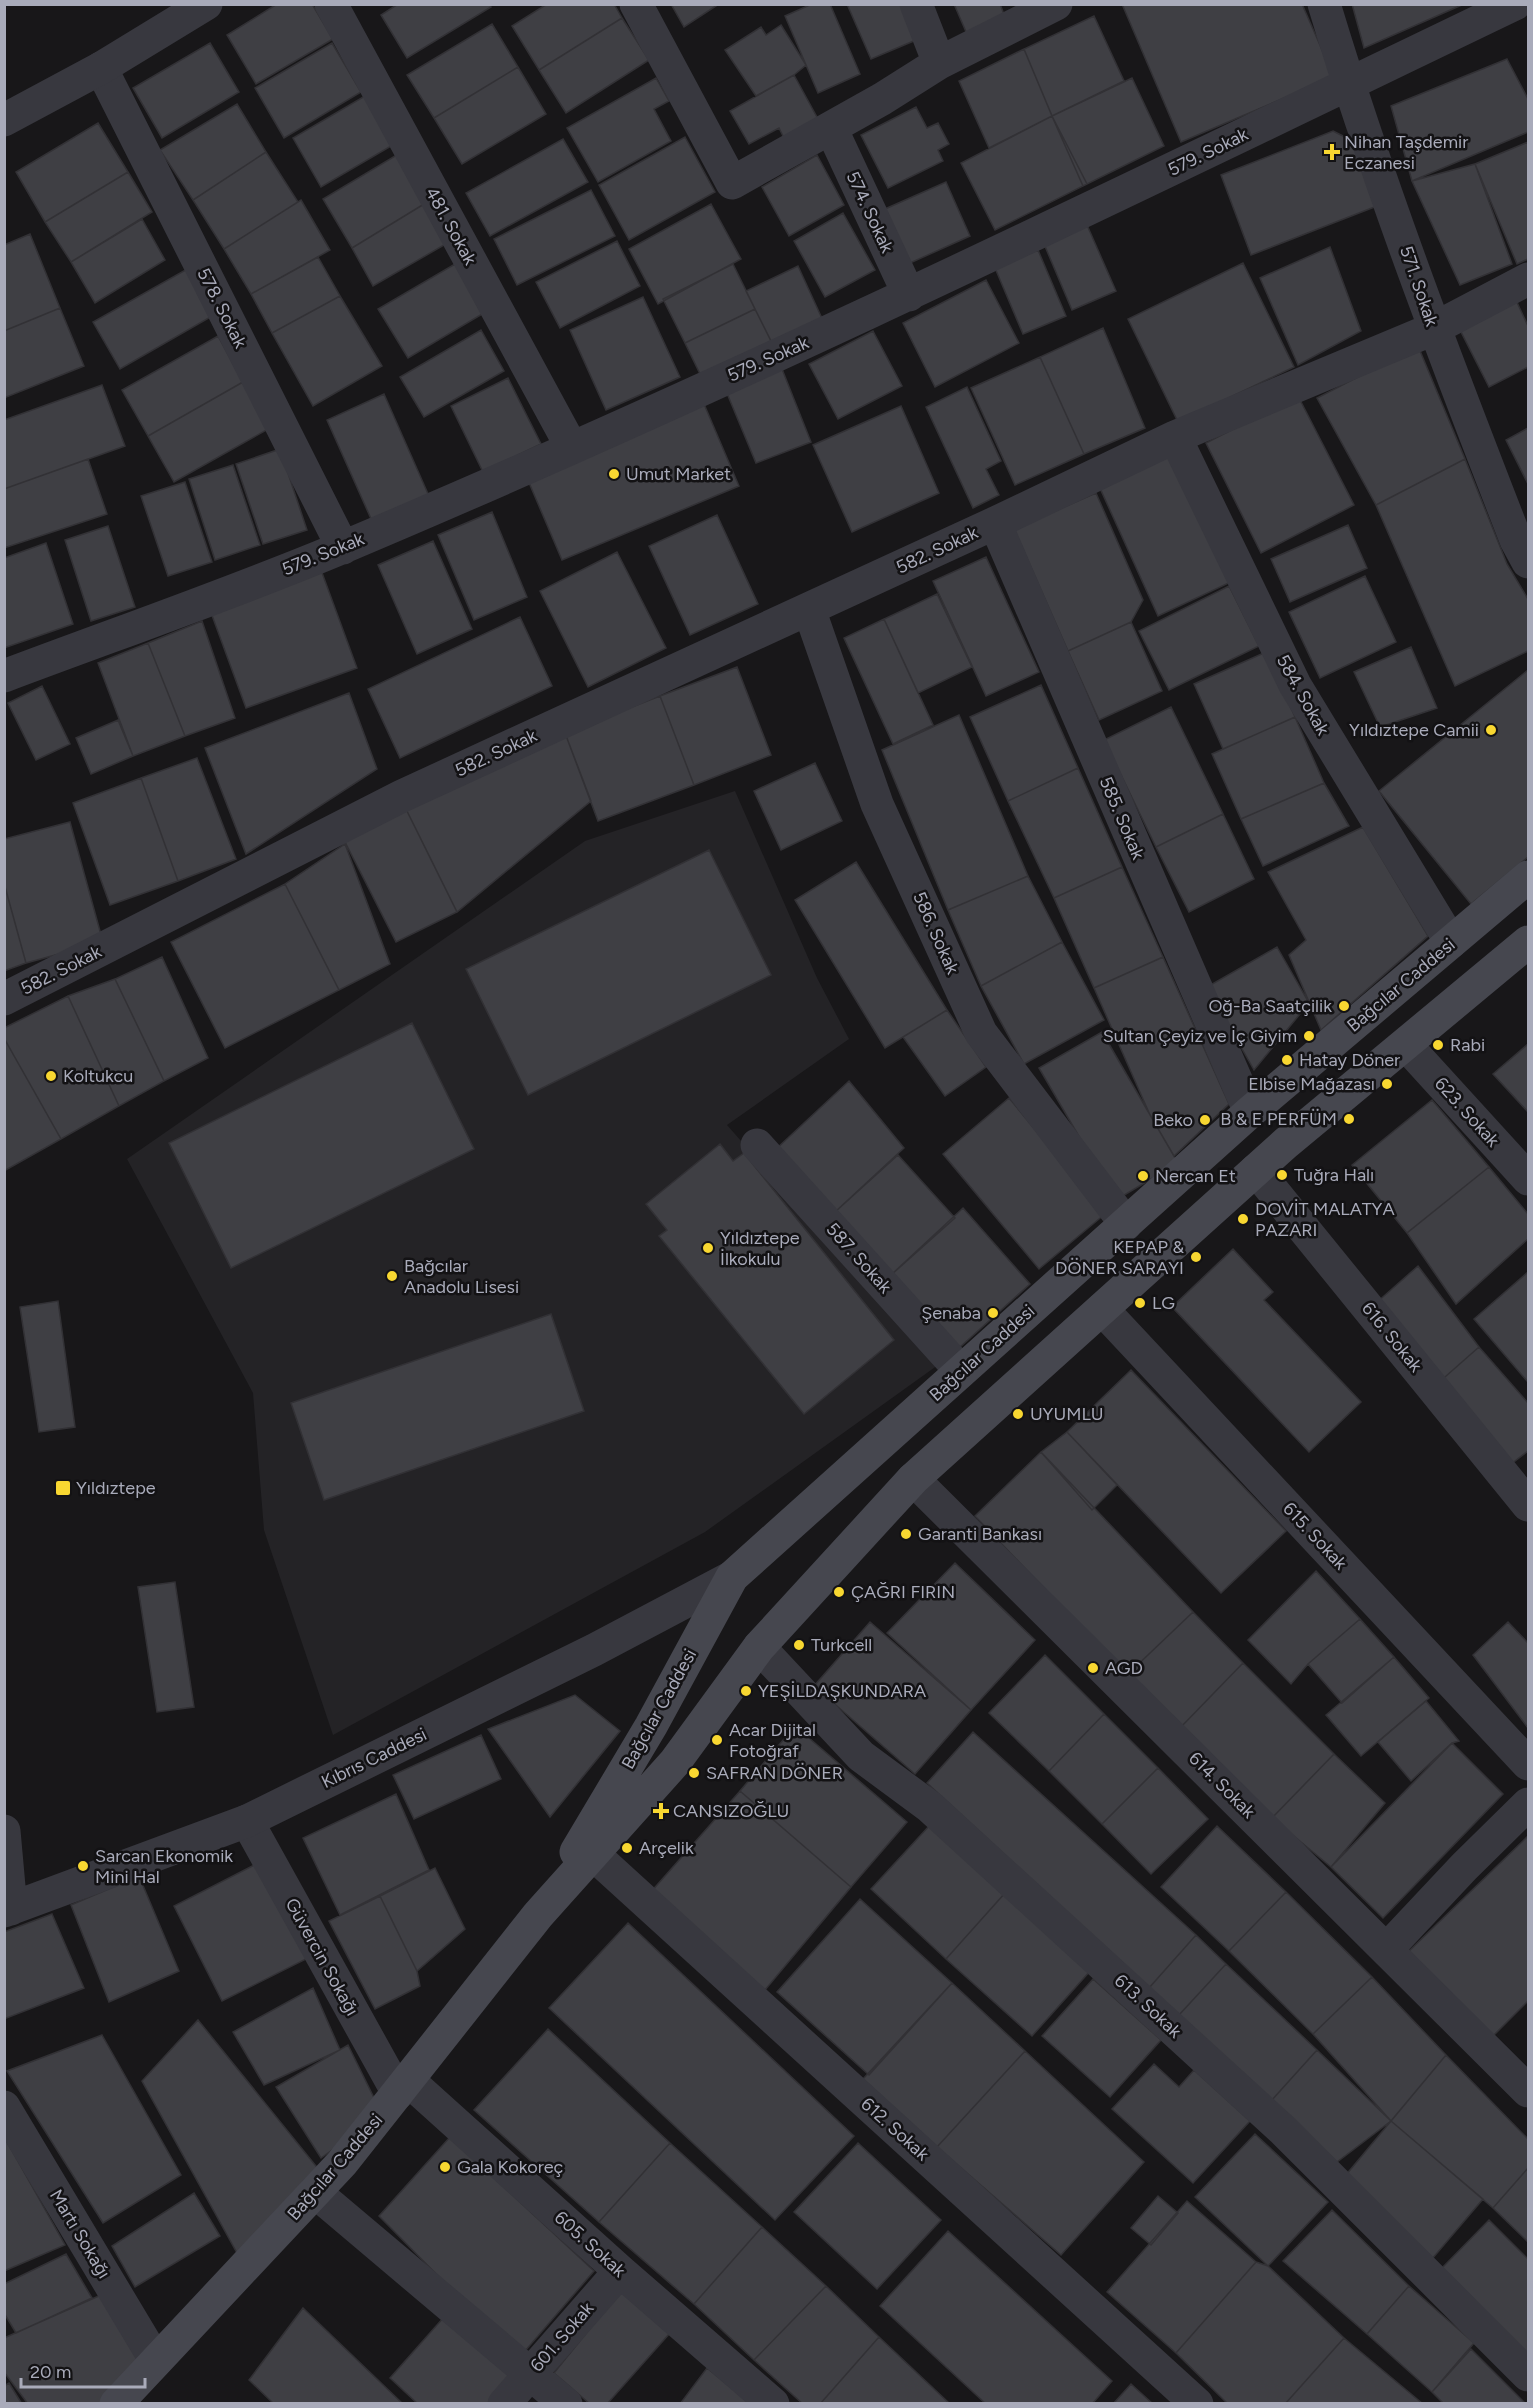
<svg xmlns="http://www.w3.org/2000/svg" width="1533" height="2408" viewBox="0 0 1533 2408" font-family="Figtree,sans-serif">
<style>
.built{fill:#242326}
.building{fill:#3f3f44;stroke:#323135;stroke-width:1.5}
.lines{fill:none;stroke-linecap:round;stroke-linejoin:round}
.minor{stroke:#38383f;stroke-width:33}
.tertiary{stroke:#38383f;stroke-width:33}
.secondary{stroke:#46474f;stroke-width:33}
.poi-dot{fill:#f8d731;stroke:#131214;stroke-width:2}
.labels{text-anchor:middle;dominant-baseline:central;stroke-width:5;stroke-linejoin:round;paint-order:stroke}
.poi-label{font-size:18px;fill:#a9abba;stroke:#131214;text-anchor:start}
.street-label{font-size:18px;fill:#a9abba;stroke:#131214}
</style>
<rect width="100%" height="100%" fill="#181719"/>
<path class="built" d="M735 791 817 978 849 1039 727 1125 938 1365 705 1532 333 1735 264 1530 253 1393 127 1159 585 841Z"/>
<path class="building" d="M277 4H312L333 39 256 84 227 35Z
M398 4H489L491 7 407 58 381 15Z
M547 4H614L622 18 539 70 512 26Z
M671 4H719L684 27Z
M812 4H830L860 74 818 93 785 16Z
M847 4H901L916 40 871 59Z
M954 4H1000L1005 17 967 34Z
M1122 4H1302L1334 77 1181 142Z
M1352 4H1464L1364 48Z
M1094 16 1124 81 1052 116 1024 49Z
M622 18 649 60 566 113 539 70Z
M492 24 518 67 434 118 407 75Z
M781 25 806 65 794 75 756 96 725 50 761 27 766 35Z
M210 43 239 92 162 138 133 88Z
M332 43 361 92 284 138 255 88Z
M1024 49 1052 116 989 148 959 81Z
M1507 59 1528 99V132L1412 181 1391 106Z
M518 67 546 114 462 164 434 118Z
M794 75 818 119 784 138 779 128 749 144 730 111Z
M656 78 669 101 654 109 671 141 598 182 567 128Z
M1132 78 1164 146 1083 186 1052 116Z
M370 93 398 142 321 187 293 138Z
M237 104 266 152 193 200 160 150Z
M916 107 927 128 938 123 949 144 938 150 943 161 888 188 861 135Z
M1052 116 1087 184 995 230 961 163Z
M98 123 128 172 45 222 16 172Z
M1333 131 1359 144 1377 206 1251 255 1221 175Z
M685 137 715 192 629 240 599 185Z
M563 139 588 182 490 236 466 193Z
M1528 142V259L1517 264 1475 164Z
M266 152 298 202 224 249 193 200Z
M400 153 429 201 352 248 323 199Z
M817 155 844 205 789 236 762 187Z
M1475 164 1512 264 1460 285 1412 181Z
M128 172 152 212 71 262 45 222Z
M946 182 970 236 910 263 885 209Z
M591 190 615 236 517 285 494 239Z
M301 200 330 250 251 294 224 249Z
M429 201 451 241 373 286 352 248Z
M711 204 741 259 658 304 629 249Z
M843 213 875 270 825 297 794 241Z
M142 219 165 260 95 303 71 262Z
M1087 225 1116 291 1072 310 1044 244Z
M30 234 60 308 4 331V245Z
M617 241 640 286 560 328 536 282Z
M1330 247 1361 331 1298 365 1260 278Z
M1038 250 1066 316 1023 334 995 268Z
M318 257 340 296 272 333 251 294Z
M1243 263 1294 367 1178 422 1128 319Z
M455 264 484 313 408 358 378 309Z
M733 264 755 309 685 343 663 299Z
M798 266 825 325 771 341 746 291Z
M189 268 214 315 120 369 93 322Z
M986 280 1019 343 935 387 903 323Z
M340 296 382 366 313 406 272 333Z
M643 297 680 377 606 410 570 330Z
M1515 298 1528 326V367L1489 387 1458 326Z
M60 308 84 366 4 398V331Z
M755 309 771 341 701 376 685 343Z
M1103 328 1145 428 1084 454 1040 357Z
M481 330 504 371 424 417 400 377Z
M873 331 902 386 838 419 809 364Z
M218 336 243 382 148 436 122 390Z
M1418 346 1465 459 1376 505 1317 398Z
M1040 357 1084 454 1015 485 971 388Z
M782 369 811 442 756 463 726 391Z
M508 378 541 444 483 472 451 406Z
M243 382 270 428 174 482 148 436Z
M102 385 125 446 4 489V420Z
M967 387 1001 461 986 469 999 495 973 508 926 407Z
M384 394 429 496 372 521 327 420Z
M1298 396 1354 505 1261 553 1206 443Z
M704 404 739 486 562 560 527 478Z
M901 406 939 493 852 532 813 445Z
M1528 428V484L1506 440Z
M280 449 307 530 263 544 236 464Z
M1173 452 1233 581 1158 616 1099 486Z
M88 459 107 514 4 548V489Z
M1465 459 1507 564 1528 599V651L1455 686 1376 505Z
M233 465 260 545 215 560 189 479Z
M185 482 212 562 168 576 141 496Z
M1096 493 1143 600 1131 622 1068 651 1014 529Z
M492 512 527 597 474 620 438 535Z
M717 515 758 604 690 635 649 546Z
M1348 525 1367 568 1290 602 1271 559Z
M108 526 135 607 91 621 65 540Z
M433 541 472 629 417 654 378 565Z
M46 543 73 624 4 648V558Z
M617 552 666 648 588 687 540 591Z
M986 557 1039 672 986 696 933 581Z
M321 570 357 668 246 708 210 610Z
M1365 576 1396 642 1320 678 1289 612Z
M1229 586 1259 646 1169 690 1139 631Z
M937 594 972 667 918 693 884 619Z
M520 617 552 686 400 758 368 689Z
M884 619 933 725 893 744 844 638Z
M202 621 235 718 185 736 148 643Z
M1131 622 1162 691 1099 720 1068 651Z
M148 643 185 736 133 756 98 663Z
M1411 647 1437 708 1380 727 1354 672Z
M1266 652 1295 717 1223 749 1194 684Z
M737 667 771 755 694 785 660 696Z
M1528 670V857L1471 904 1379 791Z
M1041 685 1078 768 1008 801 970 717Z
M42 686 70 744 36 760 8 703Z
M349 693 377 769 246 854 205 748Z
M660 696 694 785 598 821 565 733Z
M1171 707 1223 814 1156 847 1104 740Z
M959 715 1028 876 948 910 882 750Z
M1295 717 1324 783 1241 819 1212 754Z
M118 720 133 756 91 774 76 738Z
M565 733 591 801 457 912 406 809Z
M197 758 236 859 178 881 141 778Z
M815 763 842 821 781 850 754 791Z
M1078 768 1122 867 1054 898 1008 801Z
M141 778 178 881 110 905 73 803Z
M1324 783 1349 826 1263 866 1241 819Z
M406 809 457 912 396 942 344 840Z
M1223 814 1254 879 1189 912 1156 847Z
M70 822 103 942 26 963 4 883V839Z
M1363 827 1428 936 1321 1030 1289 955 1306 940 1268 872Z
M345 844 390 964 339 990 285 884Z
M709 850 771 975 528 1095 466 969Z
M856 862 947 1010 885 1048 795 900Z
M1122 867 1163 957 1094 988 1054 898Z
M1028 876 1062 942 981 986 948 910Z
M4 883 26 963 4 971Z
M285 884 339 990 225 1048 171 942Z
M1062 942 1104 1020 1024 1064 981 986Z
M1277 947 1309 1003 1254 1070 1207 987Z
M162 957 208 1058 164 1081 115 979Z
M1163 957 1229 1104 1174 1156 1150 1115 1094 988Z
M115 979 164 1081 119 1106 68 996Z
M68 996 119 1106 61 1139 4 1038V1028Z
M947 1010 986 1067 945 1096 903 1037Z
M412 1023 474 1149 231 1268 169 1143Z
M1102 1032 1178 1163 1116 1200 1039 1068Z
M4 1038 61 1139 4 1171Z
M1528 1044V1112L1493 1074Z
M849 1081 904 1148 835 1212 775 1150Z
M1009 1098 1105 1214 1039 1269 943 1154Z
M1432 1100 1489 1167 1407 1233 1352 1165Z
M720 1144 733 1161 744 1153 894 1340 804 1414 659 1236 667 1230 646 1204Z
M898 1155 955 1218 891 1275 835 1212Z
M1489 1167 1528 1214V1239L1456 1304 1407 1233Z
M963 1208 1030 1284 959 1348 891 1275Z
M1233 1249 1273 1292 1264 1300 1361 1402 1309 1452 1172 1307Z
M1418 1266 1479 1347 1437 1384 1376 1303Z
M1528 1272V1380L1527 1381 1474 1319Z
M58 1301 75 1427 39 1432 20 1307Z
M551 1314 584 1411 324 1500 291 1403Z
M1479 1347 1528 1403V1451L1506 1468 1437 1384Z
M1131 1370 1286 1531 1221 1593 1067 1432Z
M1067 1432 1117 1485 1092 1510 1041 1452Z
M1041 1452 1193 1612 1127 1675 975 1516Z
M955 1563 1035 1640 971 1710 887 1633Z
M1316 1571 1360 1619 1308 1664 1291 1684 1248 1640Z
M175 1582 194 1707 157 1712 138 1587Z
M1193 1612 1243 1663 1180 1728 1127 1675Z
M1360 1619 1394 1657 1342 1703 1308 1664Z
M870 1622 971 1710 915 1774 814 1686Z
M1508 1622 1528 1643V1728L1473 1655Z
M1045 1655 1104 1714 1049 1771 989 1713Z
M1394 1657 1429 1698 1361 1756 1326 1715Z
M1243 1663 1334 1754 1272 1818 1180 1728Z
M575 1695 620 1731 550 1817 488 1729Z
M1426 1701 1459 1741 1452 1743 1411 1781 1378 1742Z
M1104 1714 1158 1768 1102 1824 1049 1771Z
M795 1726 907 1822 851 1887 740 1791Z
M973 1732 1196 1935 1149 1988 927 1783Z
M481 1735 501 1779 414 1819 393 1775Z
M1452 1743 1503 1794 1383 1918 1331 1867Z
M1334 1754 1385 1803 1331 1867 1272 1818Z
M1158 1768 1208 1819 1151 1874 1102 1824Z
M740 1791 851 1887 765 1990 650 1893Z
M396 1794 429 1870 340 1915 303 1838Z
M930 1825 1005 1893 946 1959 871 1889Z
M1217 1826 1286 1892 1229 1951 1161 1887Z
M1528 1836V2001L1491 2038 1408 1952Z
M264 1860 312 1956 222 2001 174 1906Z
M435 1868 465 1929 417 1971 380 1896Z
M139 1876 179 1971 109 2002 71 1905Z
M1286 1892 1372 1977 1313 2034 1229 1951Z
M1005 1893 1091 1970 1032 2036 946 1959Z
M380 1896 417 1971 420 1986 375 2009 329 1921Z
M860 1899 952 1983 869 2075 777 1992Z
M52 1914 84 1988 4 2019V1932Z
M628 1923 854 2136 775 2220 549 2008Z
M1196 1935 1226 1964 1179 2015 1149 1988Z
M1226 1964 1317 2050 1271 2101 1179 2015Z
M1372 1977 1446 2055 1391 2121 1313 2034Z
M1093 1979 1161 2040 1110 2097 1042 2036Z
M952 1983 1025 2051 937 2147 863 2079Z
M313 1988 340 2050 264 2085 233 2032Z
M198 2020 324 2176 242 2262 142 2081Z
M548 2029 670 2143 599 2222 474 2110Z
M102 2035 181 2175 103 2223 7 2071Z
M348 2045 382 2114 321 2158 276 2087Z
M1317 2050 1391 2121 1337 2162 1271 2101Z
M1025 2051 1144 2162 1061 2255 937 2147Z
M1446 2055 1528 2139V2168L1493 2208 1391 2121Z
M1154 2064 1179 2087 1194 2070 1250 2121 1193 2183 1112 2109Z
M1391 2121 1483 2199 1432 2259 1340 2182Z
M1255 2134 1328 2202 1268 2266 1195 2197Z
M450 2137 594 2271 519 2358 379 2216Z
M6 2140 65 2245 4 2271V2141Z
M670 2143 762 2227 694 2304 599 2222Z
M858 2143 941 2220 877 2289 794 2212Z
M1528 2168V2242L1493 2208Z
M194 2193 220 2236 135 2287 112 2246Z
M1158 2196 1178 2213 1151 2245 1131 2228Z
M1187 2201 1256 2262 1176 2353 1107 2292Z
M1332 2210 1409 2286 1367 2334 1283 2261Z
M1489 2220 1528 2259V2361L1438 2272Z
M762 2227 826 2286 754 2360 694 2304Z
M948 2231 1112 2381 1092 2404H986L880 2306Z
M66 2254 92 2298 16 2333 4 2313V2284Z
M1256 2262 1268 2266 1344 2338 1285 2404H1228L1176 2353Z
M826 2286 879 2337 820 2404H803L754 2360Z
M1409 2286 1474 2343 1432 2392 1367 2334Z
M622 2289 670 2333 607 2404H590L554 2373Z
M101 2295 144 2363 102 2404H28L4 2372V2338Z
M303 2308 403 2404H274L249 2380Z
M452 2308 519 2375 495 2404H418L390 2378Z
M879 2337 950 2404H820Z
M1344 2338 1423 2404H1285Z
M1471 2349 1526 2404H1444L1432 2392Z
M707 2368 751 2404H680Z
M9 2383 22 2404H4V2386Z
M1131 2384 1153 2404H1113Z"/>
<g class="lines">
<path class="minor" d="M331 4 572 448
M636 4 732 183 882 99 939 63 1056 4
M916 4 939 63
M1324 4C1379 186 1447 363 1516 540L1528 562
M101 68 343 548
M831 128 909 295
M1175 437 1295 685 1451 942
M995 523 1250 1112
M809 609 877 804 981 1033 1126 1224
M4 676C118 633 234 593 346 546 742 379 1128 190 1515 4
M4 999 402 796 995 523 1175 437 1433 329 1528 279
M1406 1045 1528 1179
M757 1145 961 1371
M1256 1170 1528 1505
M1102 1309 1528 1764
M913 1479 1528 2091
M759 1647 861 1756 930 1807 1283 2130 1528 2375
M247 1821 398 2093
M593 1854 1197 2404
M1387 1949 1464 1867 1528 1804
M409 2081 620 2271 773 2404
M4 2107 156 2361
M315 2192 566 2404
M504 2404 620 2271"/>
<path class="tertiary" d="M4 120 101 68 206 4
M4 1831 11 1909
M4 1911 247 1821 594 1650 732 1577"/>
<path class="secondary" d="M576 1852 651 1726 732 1577 1250 1112 1528 877
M116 2404 342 2163 538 1915 675 1762 759 1647 913 1479 1286 1143 1528 942"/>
</g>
<g class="poi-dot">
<path d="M1329 143h6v6h6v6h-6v6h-6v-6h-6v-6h6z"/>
<circle cx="614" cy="474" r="6"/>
<circle cx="1491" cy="730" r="6"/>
<circle cx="1344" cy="1006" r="6"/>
<circle cx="1309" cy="1036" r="6"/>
<circle cx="1438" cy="1045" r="6"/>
<circle cx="1287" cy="1060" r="6"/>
<circle cx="51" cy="1076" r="6"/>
<circle cx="1387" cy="1084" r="6"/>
<circle cx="1349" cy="1119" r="6"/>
<circle cx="1205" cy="1120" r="6"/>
<circle cx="1282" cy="1175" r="6"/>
<circle cx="1143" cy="1176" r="6"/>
<circle cx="1243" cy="1219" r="6"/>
<circle cx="708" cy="1248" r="6"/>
<circle cx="1196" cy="1257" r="6"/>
<circle cx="392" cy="1276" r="6"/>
<circle cx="1140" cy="1303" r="6"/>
<circle cx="993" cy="1313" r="6"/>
<circle cx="1018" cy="1414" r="6"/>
<rect x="55" y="1480" width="16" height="16" rx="3"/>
<circle cx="906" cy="1534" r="6"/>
<circle cx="839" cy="1592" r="6"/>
<circle cx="799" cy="1645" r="6"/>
<circle cx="1093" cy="1668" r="6"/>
<circle cx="746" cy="1691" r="6"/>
<circle cx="717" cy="1740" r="6"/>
<circle cx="694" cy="1773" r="6"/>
<path d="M658 1802h6v6h6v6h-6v6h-6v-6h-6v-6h6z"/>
<circle cx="627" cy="1848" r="6"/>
<circle cx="83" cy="1866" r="6"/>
<circle cx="445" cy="2167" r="6"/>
</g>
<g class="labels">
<g class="poi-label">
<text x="1344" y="142">Nihan Taşdemir<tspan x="1344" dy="21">Eczanesi</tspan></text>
<text x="626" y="474">Umut Market</text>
<text x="1479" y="730" text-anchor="end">Yıldıztepe Camii</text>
<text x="1332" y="1006" text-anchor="end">Oğ-Ba Saatçilik</text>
<text x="1297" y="1036" text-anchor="end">Sultan Çeyiz ve İç Giyim</text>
<text x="1450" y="1045">Rabi</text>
<text x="1299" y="1060">Hatay Döner</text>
<text x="63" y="1076">Koltukcu</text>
<text x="1375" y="1084" text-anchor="end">Elbise Mağazası</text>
<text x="1337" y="1119" text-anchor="end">B &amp; E PERFÜM</text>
<text x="1193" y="1120" text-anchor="end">Beko</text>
<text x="1294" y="1175">Tuğra Halı</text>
<text x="1155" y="1176">Nercan Et</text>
<text x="1255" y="1209">DOVİT MALATYA<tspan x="1255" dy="21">PAZARI</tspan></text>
<text x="720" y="1238">Yıldıztepe<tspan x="720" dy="21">İlkokulu</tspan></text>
<text x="1184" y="1247" text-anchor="end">KEPAP &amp;<tspan x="1184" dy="21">DÖNER SARAYI</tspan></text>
<text x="404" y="1266">Bağcılar<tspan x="404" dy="21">Anadolu Lisesi</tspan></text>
<text x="1152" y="1303">LG</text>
<text x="981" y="1313" text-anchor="end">Şenaba</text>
<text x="1030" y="1414">UYUMLU</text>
<text x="76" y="1488">Yıldıztepe</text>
<text x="918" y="1534">Garanti Bankası</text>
<text x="851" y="1592">ÇAĞRI FIRIN</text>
<text x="811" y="1645">Turkcell</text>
<text x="1105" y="1668">AGD</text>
<text x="758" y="1691">YEŞİLDAŞKUNDARA</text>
<text x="729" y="1730">Acar Dijital<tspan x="729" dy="21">Fotoğraf</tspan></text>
<text x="706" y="1773">SAFRAN DÖNER</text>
<text x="673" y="1811">CANSIZOĞLU</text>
<text x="639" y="1848">Arçelik</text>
<text x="95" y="1856">Sarcan Ekonomik<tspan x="95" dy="21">Mini Hal</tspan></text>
<text x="457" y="2167">Gala Kokoreç</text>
</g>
<g class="street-label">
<text transform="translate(1208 152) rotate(-26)">579. Sokak</text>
<text transform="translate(870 212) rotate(65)">574. Sokak</text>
<text transform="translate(451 226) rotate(61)">481. Sokak</text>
<text transform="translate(1419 286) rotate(71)">571. Sokak</text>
<text transform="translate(222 308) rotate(63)">578. Sokak</text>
<text transform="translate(768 359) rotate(-24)">579. Sokak</text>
<text transform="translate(937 550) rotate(-25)">582. Sokak</text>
<text transform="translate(323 554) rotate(-22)">579. Sokak</text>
<text transform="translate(1303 695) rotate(61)">584. Sokak</text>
<text transform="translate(496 753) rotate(-25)">582. Sokak</text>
<text transform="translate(1122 818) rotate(67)">585. Sokak</text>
<text transform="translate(936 933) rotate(66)">586. Sokak</text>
<text transform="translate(61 970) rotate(-27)">582. Sokak</text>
<text transform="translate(1401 985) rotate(-40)">Bağcılar Caddesi</text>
<text transform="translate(1467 1112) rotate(48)">623. Sokak</text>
<text transform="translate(859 1258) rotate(48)">587. Sokak</text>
<text transform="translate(1392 1337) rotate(51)">616. Sokak</text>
<text transform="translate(982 1353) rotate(-42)">Bağcılar Caddesi</text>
<text transform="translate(1315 1536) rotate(47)">615. Sokak</text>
<text transform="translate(659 1709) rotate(-61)">Bağcılar Caddesi</text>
<text transform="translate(374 1758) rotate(-26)">Kıbrıs Caddesi</text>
<text transform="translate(1222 1785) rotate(45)">614. Sokak</text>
<text transform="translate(322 1957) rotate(61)">Güvercin Sokağı</text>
<text transform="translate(1148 2006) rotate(43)">613. Sokak</text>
<text transform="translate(895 2129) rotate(42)">612. Sokak</text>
<text transform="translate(335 2167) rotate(-49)">Bağcılar Caddesi</text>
<text transform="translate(80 2234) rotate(59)">Martı Sokağı</text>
<text transform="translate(590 2244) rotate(42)">605. Sokak</text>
<text transform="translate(562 2337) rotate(-49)">601. Sokak</text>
</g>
</g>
<rect width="1533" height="2408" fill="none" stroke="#a9abba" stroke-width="12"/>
<path d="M21 2378v9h124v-9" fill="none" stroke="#a9abba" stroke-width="3"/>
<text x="30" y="2378" font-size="18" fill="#a9abba" stroke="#131214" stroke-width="4.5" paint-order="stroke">20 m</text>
</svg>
